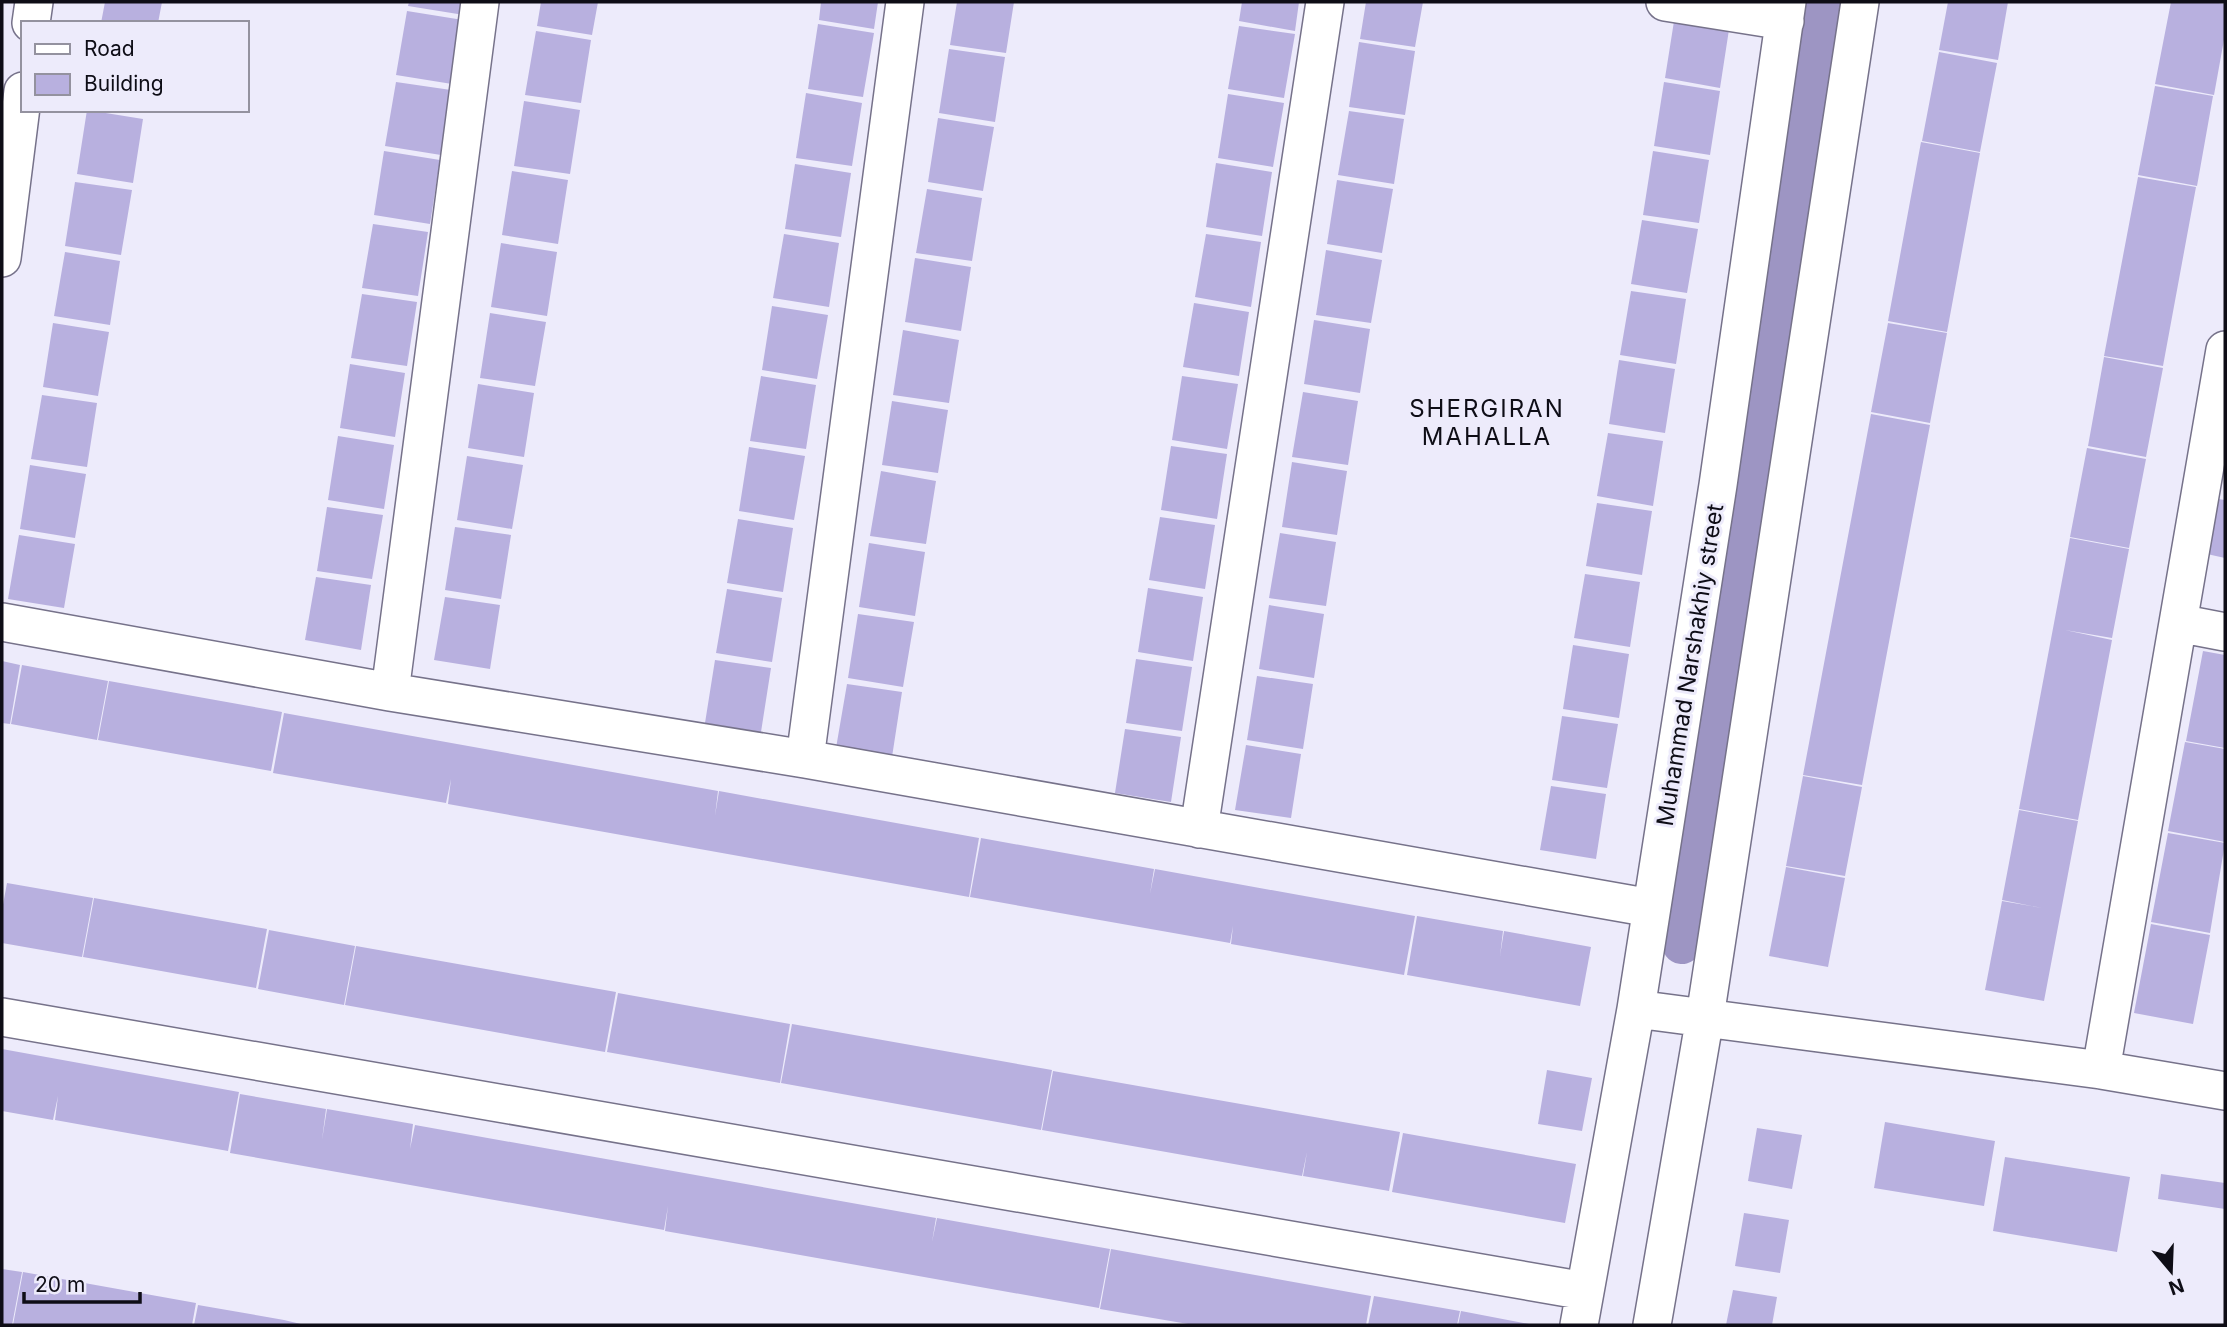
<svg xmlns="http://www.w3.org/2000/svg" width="2227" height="1327" viewBox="0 0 2227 1327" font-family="Inter,sans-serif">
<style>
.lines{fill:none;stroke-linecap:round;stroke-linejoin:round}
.canal{stroke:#9d95c3;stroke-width:40}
.building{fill:#b8b0df}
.street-casing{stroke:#76728a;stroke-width:40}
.street{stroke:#fff;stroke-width:37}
.labels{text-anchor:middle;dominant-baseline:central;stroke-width:6;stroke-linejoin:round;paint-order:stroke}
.street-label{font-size:23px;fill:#0e0d16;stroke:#edebfb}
.neighbourhood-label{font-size:24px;letter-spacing:2px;fill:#0e0d16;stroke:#edebfb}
</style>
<rect width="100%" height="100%" fill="#edebfb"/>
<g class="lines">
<path class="canal" d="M1682 944 1824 2"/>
</g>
<path class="building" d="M105 2H162L158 23H101Z
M409 2H466L464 15 408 6Z
M541 2H598L592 35 537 26Z
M821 2H878L874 29 819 20Z
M957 2H1014L1006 53 950 45Z
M1242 2H1299L1295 31 1239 21Z
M1366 2H1423L1415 47 1360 39Z
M1948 2H2008L1998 60 1939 50Z
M2171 2H2212L2225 4V34L2214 95 2155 84Z
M407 11 463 20 452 84 396 75Z
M1675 15 1730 23 1720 88 1665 78Z
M818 24 874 33 863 97 808 89Z
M1239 26 1295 34 1284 98 1228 89Z
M536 31 591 40 581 103 525 95Z
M1359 42 1415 51 1405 115 1349 107Z
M949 49 1005 57 995 122 939 113Z
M1939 52 1997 63 1980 152 1922 141Z
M396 82 451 90 441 155 385 146Z
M1664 82 1720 91 1710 155 1654 146Z
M2155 86 2213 96 2197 186 2138 175Z
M806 93 862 103 852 166 796 158Z
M1228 94 1284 103 1273 167 1218 158Z
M524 101 580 110 570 174 514 166Z
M87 110 143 119 133 183 77 174Z
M1349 111 1404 119 1394 184 1338 175Z
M938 118 994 127 983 191 928 182Z
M1921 142 1980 153 1947 332 1888 321Z
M384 151 440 160 430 224 374 215Z
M1653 151 1709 160 1699 223 1643 215Z
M1216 163 1272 172 1262 236 1206 227Z
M795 164 851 173 841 237 785 229Z
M512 171 568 180 558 244 502 235Z
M2138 177 2196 187 2163 366 2104 356Z
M1337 180 1393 189 1382 253 1327 244Z
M75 182 132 190 121 255 65 246Z
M927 189 982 198 972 261 916 253Z
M1642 220 1698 229 1687 293 1631 284Z
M373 224 428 232 418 296 362 288Z
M784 234 839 243 829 307 773 298Z
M1206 234 1261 242 1251 307 1195 297Z
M501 243 557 252 547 316 491 307Z
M1326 250 1382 260 1371 323 1316 315Z
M65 252 120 261 110 325 54 316Z
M915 258 971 267 961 331 905 322Z
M1631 291 1686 299 1676 364 1620 355Z
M362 294 417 302 407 366 351 358Z
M1194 303 1249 312 1239 376 1183 367Z
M772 306 828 315 817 379 762 370Z
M490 313 546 322 535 386 480 378Z
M1314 320 1370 329 1360 393 1304 384Z
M53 323 109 332 98 396 43 387Z
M1888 323 1947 333 1930 423 1871 412Z
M903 330 959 340 949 403 893 395Z
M2104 357 2163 368 2146 457 2088 446Z
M1619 360 1675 369 1665 433 1609 424Z
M350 364 405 373 395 437 340 428Z
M761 376 816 385 806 449 750 441Z
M1182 376 1238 384 1227 449 1172 440Z
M478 384 534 393 524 457 468 448Z
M1303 392 1358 401 1348 465 1292 457Z
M42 395 97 403 87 467 31 459Z
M892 401 948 410 938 473 882 465Z
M1871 414 1930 425 1862 785 1803 775Z
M1608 433 1663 441 1653 506 1597 496Z
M338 436 394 445 384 509 328 500Z
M1171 446 1227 454 1217 519 1161 510Z
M749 447 805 456 794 520 739 511Z
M2087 448 2146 459 2129 548 2070 537Z
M467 456 523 465 512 529 457 520Z
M1292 462 1347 471 1337 535 1282 527Z
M30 465 86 474 75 538 20 529Z
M881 471 936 481 926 544 870 536Z
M2218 499 2225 500V558L2207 554Z
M1597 503 1652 511 1642 575 1586 566Z
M327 507 383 515 372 579 317 571Z
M1160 517 1215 525 1205 589 1149 580Z
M738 519 793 528 783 592 727 583Z
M455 527 511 535 501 599 445 590Z
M1280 533 1336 542 1326 606 1269 598Z
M19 535 75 544 64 608 8 599Z
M2070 538 2129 549 2112 638 2065 630 2112 640 2078 820 2019 809Z
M869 543 925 552 915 616 859 607Z
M1585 574 1640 582 1630 647 1574 638Z
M316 577 371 585 361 650 305 640Z
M1148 588 1203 597 1193 661 1138 652Z
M727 589 782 598 772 662 716 653Z
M445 597 500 605 490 669 434 660Z
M1269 605 1324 614 1314 678 1259 669Z
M858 614 914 622 903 687 848 678Z
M1573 645 1629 654 1619 718 1563 709Z
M2203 651 2225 655V748L2186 741Z
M1136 659 1192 667 1182 731 1126 723Z
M715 660 771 668 761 732 705 723Z
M2 661 20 665 10 724 2 723Z
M22 665 108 681 97 740 11 724Z
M1257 676 1313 684 1303 749 1247 740Z
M109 681 282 712 271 771 98 740Z
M847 684 902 692 892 757 836 748Z
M284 713 718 791 715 816 719 791 979 838 969 897 448 804 451 779 446 803 273 773Z
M1562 716 1618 724 1607 788 1552 780Z
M1125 729 1181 737 1171 802 1115 793Z
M2185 742 2225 749V842L2168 831Z
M1246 745 1301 754 1291 818 1235 810Z
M1803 776 1862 787 1845 876 1786 866Z
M1551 786 1606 794 1596 859 1540 850Z
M2019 810 2078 821 2044 1001 1985 990 2002 901 2042 908 2002 900Z
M2168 833 2225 843 2210 933 2151 922Z
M981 838 1154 869 1150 894 1155 869 1415 916 1404 975 1231 944 1233 926 1230 943 970 897Z
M1786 867 1845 878 1828 967 1769 956Z
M7 883 93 898 82 957 2 943V910Z
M94 898 267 929 256 988 83 957Z
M1417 916 1503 931 1500 956 1504 931 1591 947 1580 1006 1407 975Z
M2151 924 2210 935 2193 1024 2134 1013Z
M269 930 355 946 344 1005 258 989Z
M356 946 616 992 605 1052 345 1005Z
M618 993 790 1024 780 1083 607 1052Z
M792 1024 1052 1070 1041 1130 781 1083Z
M2 1049 239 1092 228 1151 55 1120 58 1096 53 1120 2 1111Z
M1547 1070 1592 1078 1582 1131 1538 1124Z
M1053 1071 1400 1132 1389 1191 1303 1176 1307 1152 1302 1176 1042 1130Z
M240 1094 326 1109 322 1140 327 1109 413 1124 410 1149 415 1125 936 1218 932 1242 937 1218 1110 1249 1099 1308 665 1231 668 1206 664 1230 230 1153Z
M1885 1122 1995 1141 1984 1206 1874 1188Z
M1757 1128 1802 1135 1792 1189 1748 1181Z
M1403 1133 1576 1164 1565 1223 1392 1192Z
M2005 1157 2130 1177 2117 1252 1993 1231Z
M2161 1174 2225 1183V1209L2158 1199Z
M1744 1213 1789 1220 1780 1273 1735 1266Z
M1111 1249 1371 1296 1366 1325H1194L1100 1309Z
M2 1269 22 1272 12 1325H2Z
M23 1272 196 1303 192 1325H13Z
M1733 1290 1777 1297 1772 1325H1726Z
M1374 1296 1460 1311 1457 1325H1368Z
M198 1305 284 1320 305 1325H194Z
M1461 1311 1529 1324V1325H1458Z"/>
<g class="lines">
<defs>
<path id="street" d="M1665 2 1785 21
M31 23 34 2
M2 258 23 91
M2 622 390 692 805 759 1651 908
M2178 623 2225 632
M390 692 480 2
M805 759 905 2
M1199 829 1325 2
M1636 1009 2101 1070 2225 1091
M2 1017 1585 1291
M2101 1070 2225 350
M1579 1325 1636 1009 1718 485 1787 2
M1652 1325 1705 1017 1860 2"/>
</defs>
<use href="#street" class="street-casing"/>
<use href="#street" class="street"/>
</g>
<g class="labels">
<g class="street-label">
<text transform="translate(1690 665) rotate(-81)">Muhammad Narshakhiy street</text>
</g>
<g class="neighbourhood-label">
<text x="1487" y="408">SHERGIRAN<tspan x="1487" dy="28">MAHALLA</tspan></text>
</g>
</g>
<rect width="2227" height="1327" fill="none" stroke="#0e0d16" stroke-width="7"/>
<rect x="21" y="21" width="228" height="91" fill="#edebfb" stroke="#94929f" stroke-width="2"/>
<rect x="35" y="44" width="35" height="10" fill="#ffffff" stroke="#94929f" stroke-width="2"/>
<text x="84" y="56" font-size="21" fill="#0e0d16">Road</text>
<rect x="35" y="74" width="35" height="21" fill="#b8b0df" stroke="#94929f" stroke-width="2"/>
<text x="84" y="91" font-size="21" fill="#0e0d16">Building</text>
<g transform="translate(2171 1271) rotate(161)" stroke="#edebfb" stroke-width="5" paint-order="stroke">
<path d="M0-5L12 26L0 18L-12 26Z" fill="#0e0d16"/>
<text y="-10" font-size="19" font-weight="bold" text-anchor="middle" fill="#0e0d16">N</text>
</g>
<path d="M24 1292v10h116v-10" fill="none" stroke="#0e0d16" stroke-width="3.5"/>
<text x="35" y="1292" font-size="21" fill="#0e0d16" stroke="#edebfb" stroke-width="5" paint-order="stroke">20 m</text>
</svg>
